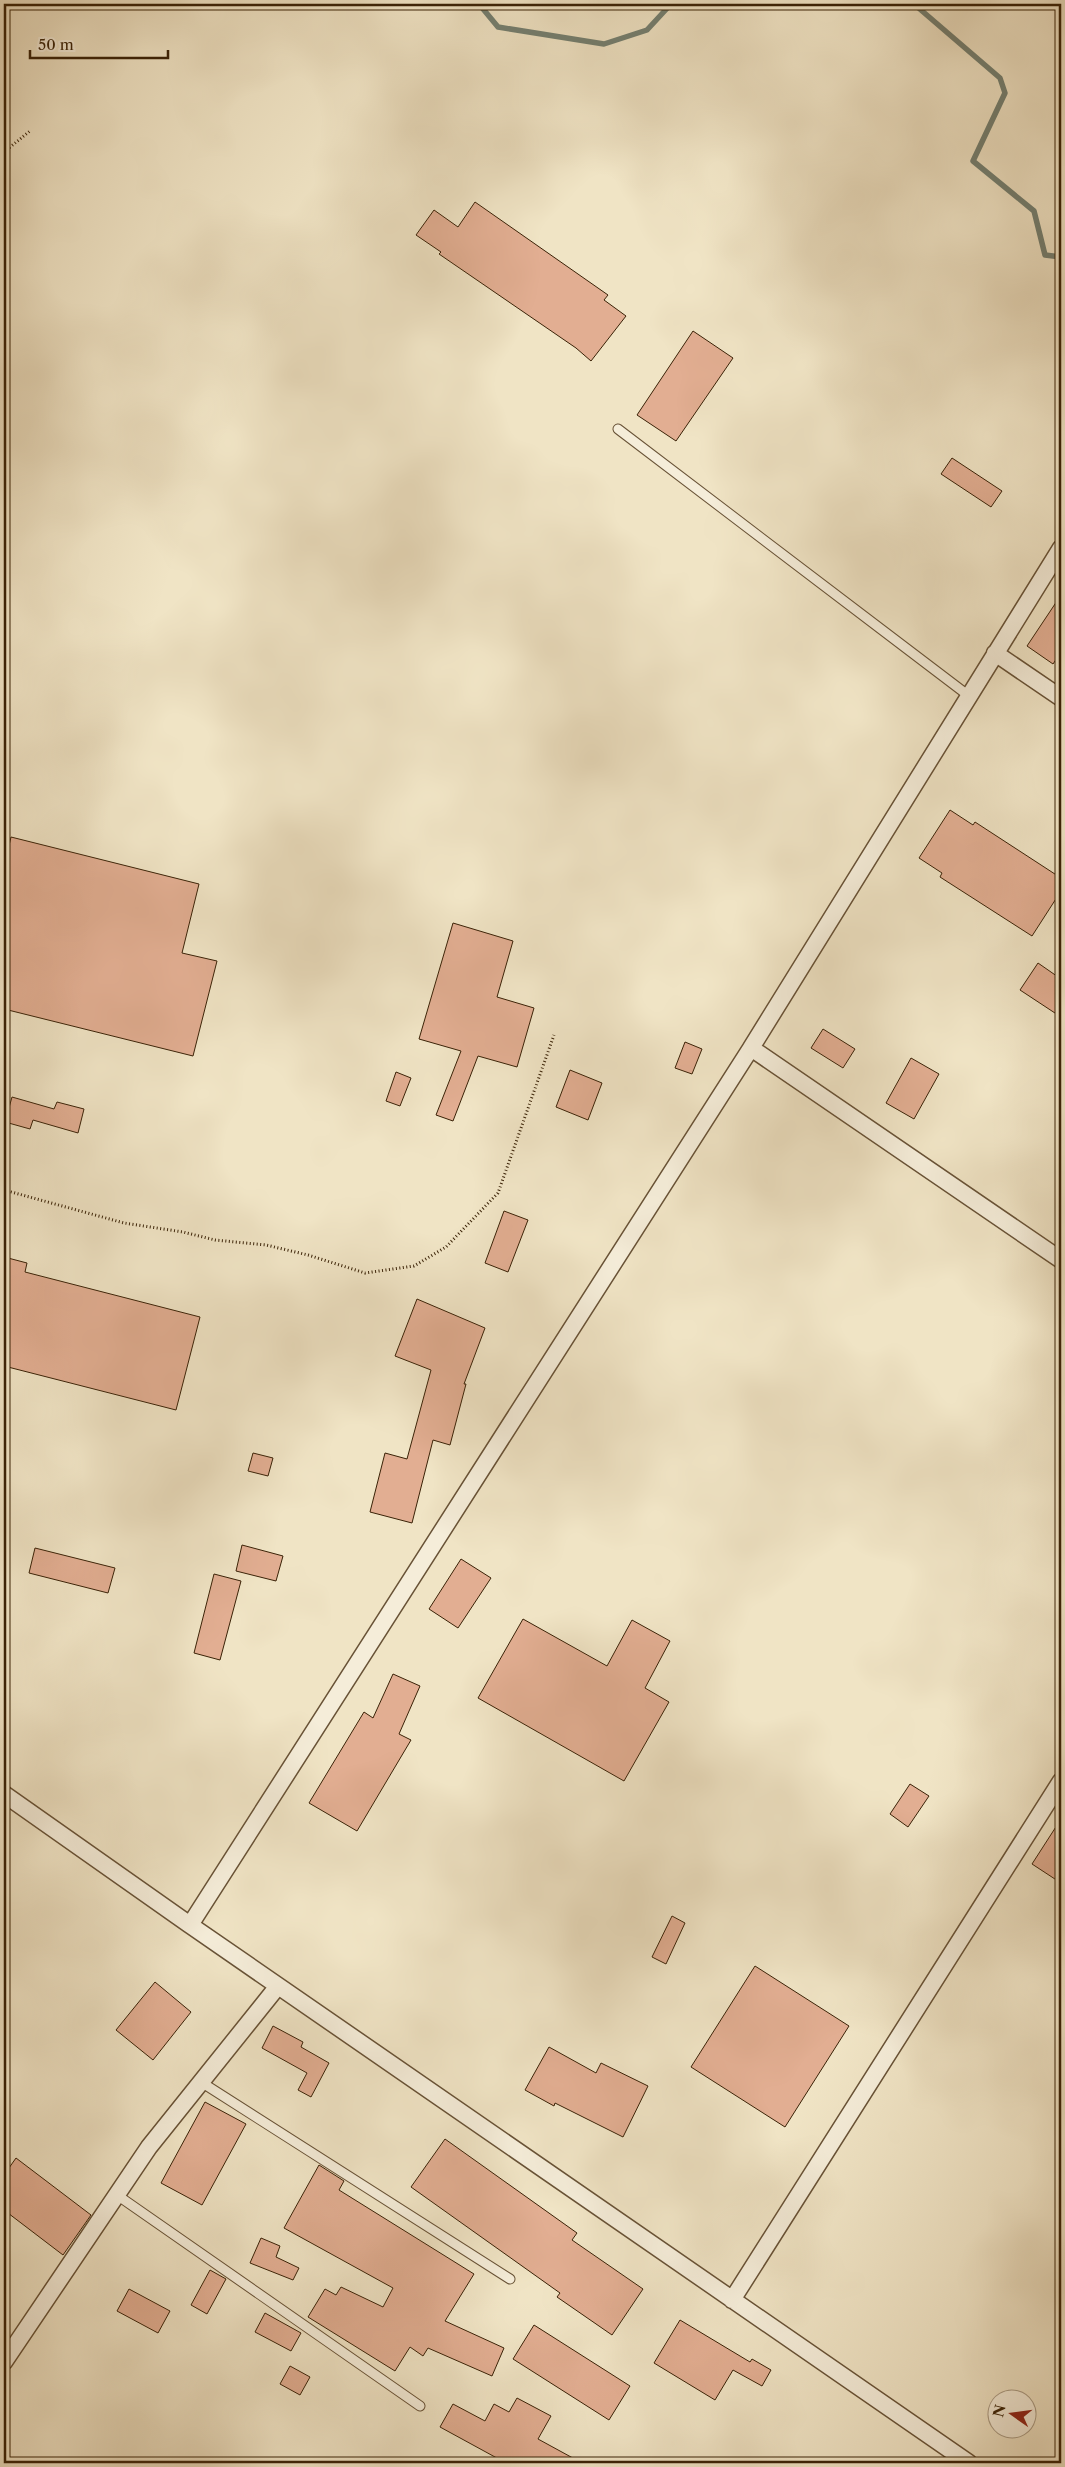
<svg xmlns="http://www.w3.org/2000/svg" width="1065" height="2467" viewBox="0 0 1065 2467" font-family="'Libre Caslon Text',serif">
<style>
.lines{fill:none;stroke-linecap:round;stroke-linejoin:round}
.stream{stroke:#748072;stroke-width:5.5}
.building{fill:#e2ae92;stroke:#3a2207}
.lane-casing{stroke:#685236;stroke-width:11}
.street-casing{stroke:#685236;stroke-width:19}
.path{stroke:#3a2207;stroke-width:3;stroke-dasharray:1 2.5;stroke-linecap:butt}
.lane{stroke:#f5edd9;stroke-width:9}
.street{stroke:#f5edd9;stroke-width:16}
</style>
<rect width="100%" height="100%" fill="#f0e4c5"/>
<filter id="stains"><feTurbulence type="fractalNoise" baseFrequency=".004" numOctaves="4"/><feColorMatrix values="0 0 0 0 .2 0 0 0 0 .09 0 0 0 0 .02 0 0 0 .5 -.17"/></filter>
<radialGradient id="worn" r=".72"><stop offset=".6" stop-color="#630" stop-opacity="0"/><stop offset="1" stop-color="#630" stop-opacity=".3"/></radialGradient>
<g class="lines">
<path class="stream" d="M479 4 498 27 604 44 647 30 671 4
M914 4 1000 78 1005 93 973 161 1034 211 1045 255 1061 257"/>
</g>
<path class="building" d="M475 202 608 295 604 300 626 316 591 361 576 348 439 254 441 252 416 235 434 210 458 227Z
M693 331 733 358 676 441 637 415Z
M952 458 1002 491 991 507 941 474Z
M1061 595V652L1053 664 1027 646Z
M950 810 973 825 975 822 1061 878V891L1032 936 940 877 942 873 919 858Z
M11 837 199 884 182 953 217 961 193 1056 4 1009V867Z
M453 923 513 941 497 997 534 1008 517 1067 478 1056 453 1121 436 1115 461 1051 419 1039Z
M1038 963 1061 979V1017L1020 990Z
M823 1029 855 1049 843 1068 811 1048Z
M685 1042 702 1049 692 1074 675 1068Z
M911 1058 939 1074 914 1119 886 1103Z
M570 1070 602 1083 588 1120 556 1107Z
M396 1072 411 1078 400 1106 386 1101Z
M12 1097 54 1109 57 1102 84 1109 78 1133 33 1120 30 1129 5 1122Z
M504 1211 528 1220 508 1272 485 1263Z
M8 1258 27 1263 25 1272 200 1317 176 1410 4 1366V1277Z
M417 1299 485 1328 464 1384H466L450 1445 433 1440 412 1523 370 1512 385 1453 407 1459 431 1370 395 1356Z
M253 1453 273 1458 268 1476 248 1471Z
M242 1545 283 1556 276 1581 236 1571Z
M35 1548 115 1568 108 1593 29 1573Z
M461 1559 491 1578 458 1628 429 1609Z
M214 1574 241 1581 220 1660 194 1653Z
M523 1619 607 1666 632 1620 670 1641 645 1688 669 1702 624 1781 478 1698Z
M393 1674 420 1686 399 1734 411 1740 357 1831 309 1803 364 1712 373 1718Z
M910 1784 929 1796 908 1827 890 1814Z
M1061 1819V1883L1032 1864Z
M672 1916 685 1923 666 1964 652 1957Z
M755 1966 849 2026 785 2127 691 2067Z
M155 1982 191 2012 153 2060 116 2030Z
M273 2026 303 2042 301 2047 329 2063 311 2097 298 2090 307 2073 262 2048Z
M549 2047 596 2073 601 2063 648 2086 623 2137 555 2103 554 2106 525 2090Z
M205 2102 246 2124 202 2205 161 2183Z
M445 2139 577 2233 572 2240 643 2289 612 2335 557 2297 560 2293 411 2187Z
M16 2158 91 2215 63 2255 4 2210V2175Z
M319 2165 344 2181 339 2190 474 2274 445 2321 504 2348 492 2376 428 2348 423 2356 410 2347 395 2371 308 2317 325 2289 336 2295 341 2287 383 2307 393 2288 284 2228Z
M261 2238 280 2246 276 2257 299 2268 293 2280 250 2263Z
M210 2270 226 2279 207 2314 191 2305Z
M129 2289 170 2311 158 2333 117 2311Z
M265 2313 301 2333 291 2351 255 2332Z
M680 2320 750 2362 752 2359 771 2370 762 2386 733 2370 715 2400 654 2363Z
M534 2325 630 2386 609 2420 513 2359Z
M290 2366 310 2377 300 2395 280 2384Z
M517 2398 551 2416 538 2439 582 2463H506L440 2427 453 2404 485 2421 494 2404 509 2412Z"/>
<g class="lines">
<defs>
<path id="lane" d="M618 429 969 696
M201 2082 510 2279
M117 2195 420 2406"/>
<path id="street" d="M995 653 1061 698
M751 1048 1061 548
M4 1794 190 1925 751 1048 1061 1260
M190 1925 969 2463
M732 2300 1061 1781
M4 2362 149 2147 278 1986"/>
</defs>
<use href="#lane" class="lane-casing"/>
<use href="#street" class="street-casing"/>
<path class="path" d="M4 152 30 131
M4 1190 124 1223 183 1232 215 1240 266 1245 308 1255 365 1273 414 1266 446 1247 498 1193 554 1035"/>
<use href="#lane" class="lane"/>
<use href="#street" class="street"/>
</g>
<rect width="1065" height="2467" fill="none" stroke="#f0e4c5" stroke-width="20"/>
<rect x="5" y="5" width="1055" height="2457" fill="none" stroke="#3a2207" stroke-width="2.5"/>
<rect x="10" y="10" width="1045" height="2447" fill="none" stroke="#3a2207"/>
<g transform="translate(1012 2414) rotate(284)"><circle r="24" fill="#f5edd9" stroke="#aa9c85"/>
<path d="M0-4L9 19L0 12L-9 19Z" fill="#8f2418"/>
<text y="-8" font-size="14" font-weight="bold" text-anchor="middle" fill="#3a2207">N</text>
</g>
<path d="M30 50v8h138v-8" fill="none" stroke="#3a2207" stroke-width="2.5"/>
<text x="38" y="50" font-size="15" fill="#3a2207" stroke="#f5edd9" stroke-width="4" paint-order="stroke">50 m</text>
<rect width="100%" height="100%" filter="url(#stains)"/>
<rect width="100%" height="100%" fill="url(#worn)"/>
</svg>
